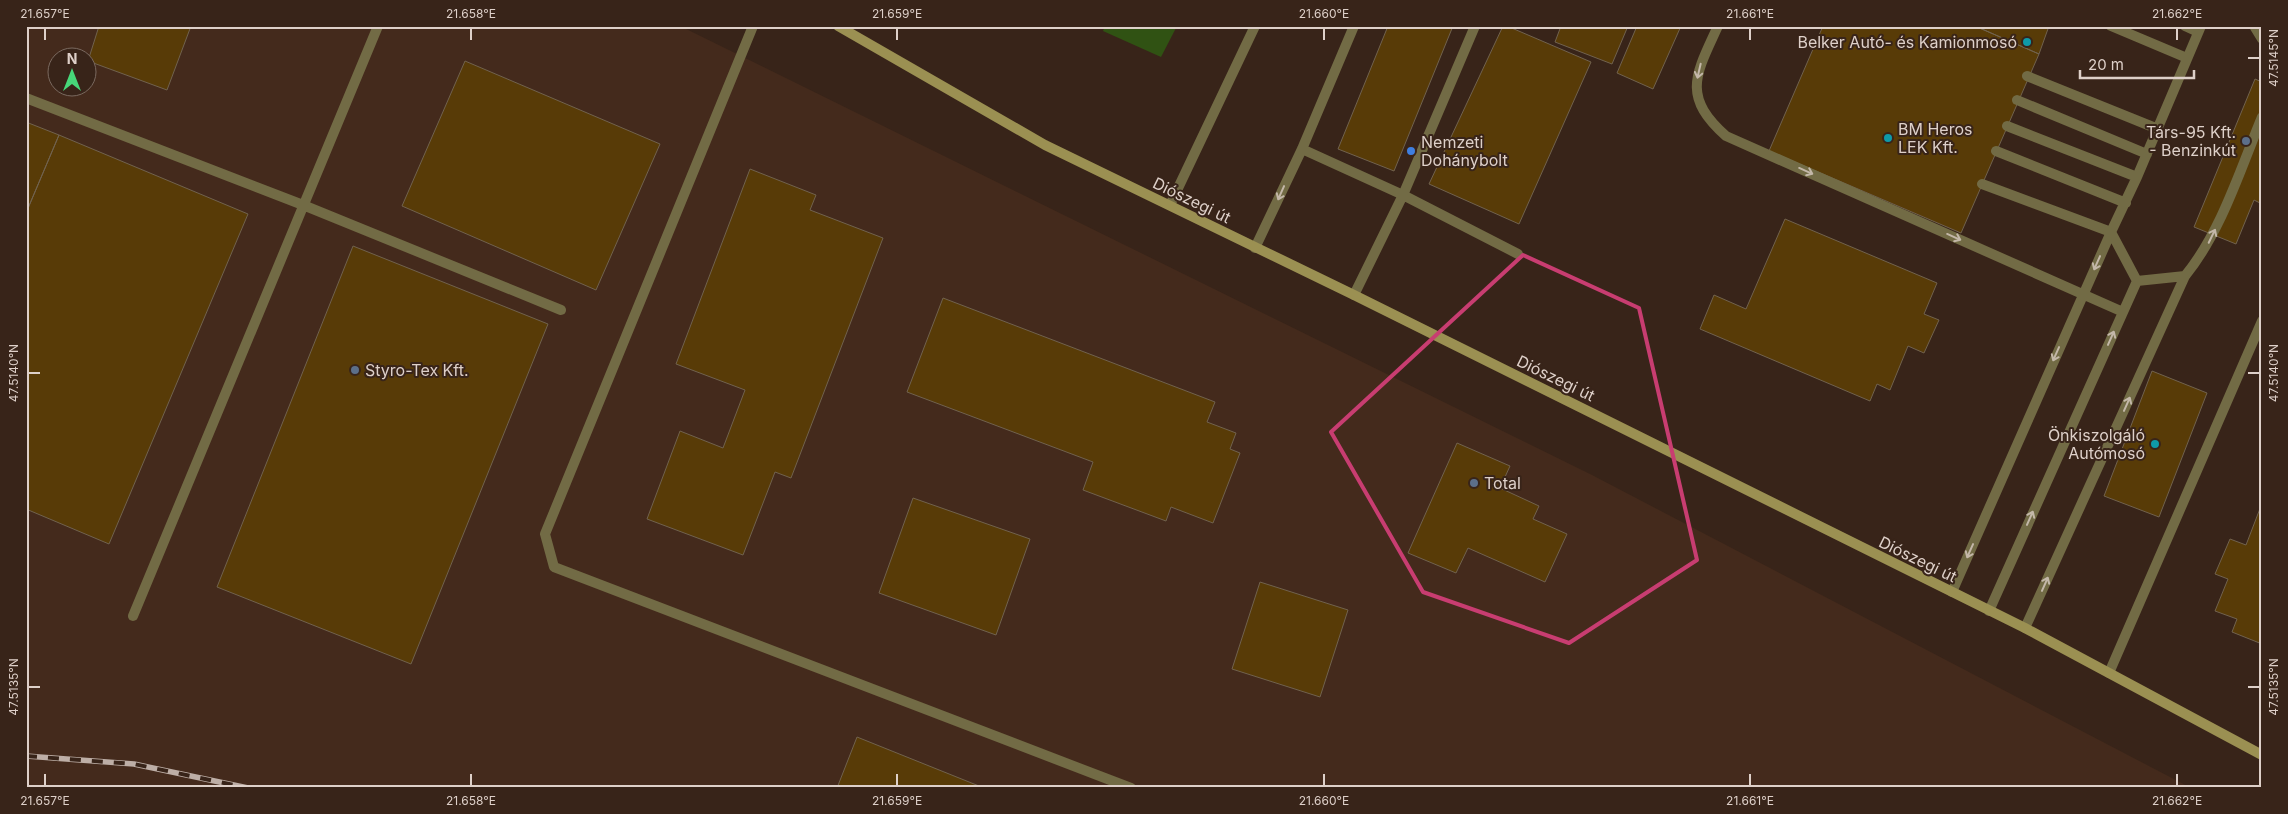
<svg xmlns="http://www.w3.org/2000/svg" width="2288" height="814" viewBox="0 0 2288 814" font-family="Inter,sans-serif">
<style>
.built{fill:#442a1c;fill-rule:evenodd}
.green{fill:#305213}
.building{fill:#583b07;stroke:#71624e}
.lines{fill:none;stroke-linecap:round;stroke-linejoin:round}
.lane{stroke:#726b45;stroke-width:10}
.secondary{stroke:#9b9052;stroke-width:10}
.rail-casing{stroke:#bdaea6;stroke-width:5.5}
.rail{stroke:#382419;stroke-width:4;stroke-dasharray:11;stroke-linecap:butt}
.oneway{stroke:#c3b7a8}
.marked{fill:none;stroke:#c83d71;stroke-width:4;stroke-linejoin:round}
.ticks{fill:none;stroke:#ded0c9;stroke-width:2}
.culture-dot{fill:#0f9aa8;stroke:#382419;stroke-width:2}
.service-dot{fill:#5c6f8a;stroke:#382419;stroke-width:2}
.shop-dot{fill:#3f7fe0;stroke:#382419;stroke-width:2}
.labels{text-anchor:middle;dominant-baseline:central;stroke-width:4;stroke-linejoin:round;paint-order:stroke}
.poi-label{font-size:16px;fill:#ded0c9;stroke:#382419;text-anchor:start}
.street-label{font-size:16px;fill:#ded0c9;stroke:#382419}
.neatline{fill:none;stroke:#ded0c9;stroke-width:2}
.ticks-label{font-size:12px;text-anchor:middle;fill:#ded0c9}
</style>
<rect width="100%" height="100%" fill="#382419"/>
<path class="built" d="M26 26H680L1592 475 2191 788H26ZM58 58H88V88H58Z"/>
<path class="green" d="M1105 26H1177L1161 57 1103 31Z"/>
<path class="building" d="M99 26H191L167 90 88 61Z
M1388 26H1453L1394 171 1338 149Z
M1503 26H1507L1591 62 1519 224 1429 184Z
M1561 26H1628L1612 64 1555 42Z
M1637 26H1681L1653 89 1617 73Z
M1823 26H1975L2039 54 1961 233 1769 151Z
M1975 26H2049L2039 54Z
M465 61 660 144 596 290 402 206Z
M2255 79 2262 82V204L2254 200 2236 244 2194 227Z
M26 122 59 135 26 213Z
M59 135 248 214 109 544 26 509V213Z
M750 169 816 195 810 210 883 238 791 478 775 472 743 555 647 519 680 431 723 448 745 390 676 364Z
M1785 219 1937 283 1924 314 1939 320 1924 353 1908 346 1890 390 1877 384 1870 401 1700 329 1714 295 1746 309Z
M353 246 548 324 411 664 217 587Z
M943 298 1215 402 1207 422 1236 433 1230 449 1240 453 1213 523 1171 507 1166 521 1083 490 1093 462 907 392Z
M2152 371 2207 393 2159 517 2104 496Z
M1457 443 1510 466 1500 488 1539 506 1533 519 1567 534 1545 582 1468 548 1456 573 1408 553Z
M913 498 1030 539 996 635 879 593Z
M2261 506H2262V644L2232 632 2237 619 2215 611 2228 579 2215 574 2230 539 2246 545Z
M1260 582 1348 610 1320 697 1232 669Z
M857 737 984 788H837Z"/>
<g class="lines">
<path class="lane" d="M753 26 545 534 554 567 1131 788
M1718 26C1696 74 1681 96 1726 136L2123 312
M2111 26 2187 58
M2185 26 2198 32
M2254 26 2262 39
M2027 76 2158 129
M26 98 303 205 561 310
M2017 100 2147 154
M2007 126 2137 177
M1302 149 1403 195 1518 254
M1996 151 2126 203
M1170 205 1255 26
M1255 248 1302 149 1354 26
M2137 281 2111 232 2137 177 2201 26
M2137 281 2185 276
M1354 295 1403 195 1475 26
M1952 592 2111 232 1982 184
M1989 611 2137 281
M133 616 378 26
M2025 628 2185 276C2221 232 2240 170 2262 117
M2109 673 2262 321"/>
<path class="secondary" d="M838 26 1045 145 1354 295 2025 628 2262 755"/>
<defs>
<path id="rail" d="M26 756 134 764 248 788"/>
</defs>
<use href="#rail" class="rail-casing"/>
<use href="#rail" class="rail"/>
</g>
<defs><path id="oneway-shaft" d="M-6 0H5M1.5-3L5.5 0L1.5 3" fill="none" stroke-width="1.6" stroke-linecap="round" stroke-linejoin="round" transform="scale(1.25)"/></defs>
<g class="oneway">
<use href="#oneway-shaft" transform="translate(1699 71) rotate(103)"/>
<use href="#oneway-shaft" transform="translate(1806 171) rotate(24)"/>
<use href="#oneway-shaft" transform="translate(1281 193) rotate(114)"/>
<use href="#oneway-shaft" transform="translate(2212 236) rotate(-64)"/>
<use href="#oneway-shaft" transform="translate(1954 237) rotate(24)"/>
<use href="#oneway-shaft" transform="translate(2097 263) rotate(114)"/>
<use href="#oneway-shaft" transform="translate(2111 338) rotate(-66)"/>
<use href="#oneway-shaft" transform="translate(2056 354) rotate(114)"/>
<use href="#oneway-shaft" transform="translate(2127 404) rotate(-66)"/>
<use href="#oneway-shaft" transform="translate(2030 518) rotate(-66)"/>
<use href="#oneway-shaft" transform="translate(1970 551) rotate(114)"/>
<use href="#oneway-shaft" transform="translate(2045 584) rotate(-66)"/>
</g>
<path class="marked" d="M1523 255 1639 308 1697 560 1569 643 1423 592 1331 432Z"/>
<path class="ticks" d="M45 28V40M471 28V40M897 28V40M1324 28V40M1750 28V40M2177 28V40M2248 58H2260M28 373H40M2248 373H2260M28 687H40M2248 687H2260M45 774V786M471 774V786M897 774V786M1324 774V786M1750 774V786M2177 774V786"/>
<g class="culture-dot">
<circle cx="2027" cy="42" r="5"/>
<circle cx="1888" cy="138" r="5"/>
<circle cx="2155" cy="444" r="5"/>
</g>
<g class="service-dot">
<circle cx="2246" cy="141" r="5"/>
<circle cx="355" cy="370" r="5"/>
<circle cx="1474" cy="483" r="5"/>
</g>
<circle class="shop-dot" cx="1411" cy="151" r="5"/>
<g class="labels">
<g class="poi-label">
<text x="2017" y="42" text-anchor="end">Belker Autó- és Kamionmosó</text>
<text x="1898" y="129">BM Heros<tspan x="1898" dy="18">LEK Kft.</tspan></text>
<text x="2236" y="132" text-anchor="end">Társ-95 Kft.<tspan x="2236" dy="18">- Benzinkút</tspan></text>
<text x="1421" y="142">Nemzeti<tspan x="1421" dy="18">Dohánybolt</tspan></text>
<text x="365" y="370">Styro-Tex Kft.</text>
<text x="2145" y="435" text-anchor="end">Önkiszolgáló<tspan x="2145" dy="18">Autómosó</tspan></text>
<text x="1484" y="483">Total</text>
</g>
<g class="street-label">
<text transform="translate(1192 200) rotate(26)">Diószegi út</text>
<text transform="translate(1556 378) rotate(26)">Diószegi út</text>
<text transform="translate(1918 559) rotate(26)">Diószegi út</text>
</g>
</g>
<rect width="2288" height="814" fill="none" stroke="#382419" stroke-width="55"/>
<g transform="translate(72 72)"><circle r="24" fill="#382419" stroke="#7a695f"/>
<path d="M0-4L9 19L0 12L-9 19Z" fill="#47d779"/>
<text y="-8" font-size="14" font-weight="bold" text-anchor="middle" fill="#ded0c9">N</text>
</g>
<path d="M2080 70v8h114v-8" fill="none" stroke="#ded0c9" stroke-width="2.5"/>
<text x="2088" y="70" font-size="15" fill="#ded0c9" stroke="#382419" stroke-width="4" paint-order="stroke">20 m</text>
<rect x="28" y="28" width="2232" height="758" class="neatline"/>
<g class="ticks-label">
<text x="45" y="18">21.657°E</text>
<text x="471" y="18">21.658°E</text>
<text x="897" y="18">21.659°E</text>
<text x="1324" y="18">21.660°E</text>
<text x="1750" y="18">21.661°E</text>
<text x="2177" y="18">21.662°E</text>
<text transform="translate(2274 58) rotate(-90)" y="4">47.5145°N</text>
<text transform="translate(14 373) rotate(-90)" y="4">47.5140°N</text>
<text transform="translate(2274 373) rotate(-90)" y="4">47.5140°N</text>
<text transform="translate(14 687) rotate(-90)" y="4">47.5135°N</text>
<text transform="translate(2274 687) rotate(-90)" y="4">47.5135°N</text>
<text x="45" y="805">21.657°E</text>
<text x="471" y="805">21.658°E</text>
<text x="897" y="805">21.659°E</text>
<text x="1324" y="805">21.660°E</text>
<text x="1750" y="805">21.661°E</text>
<text x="2177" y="805">21.662°E</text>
</g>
</svg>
